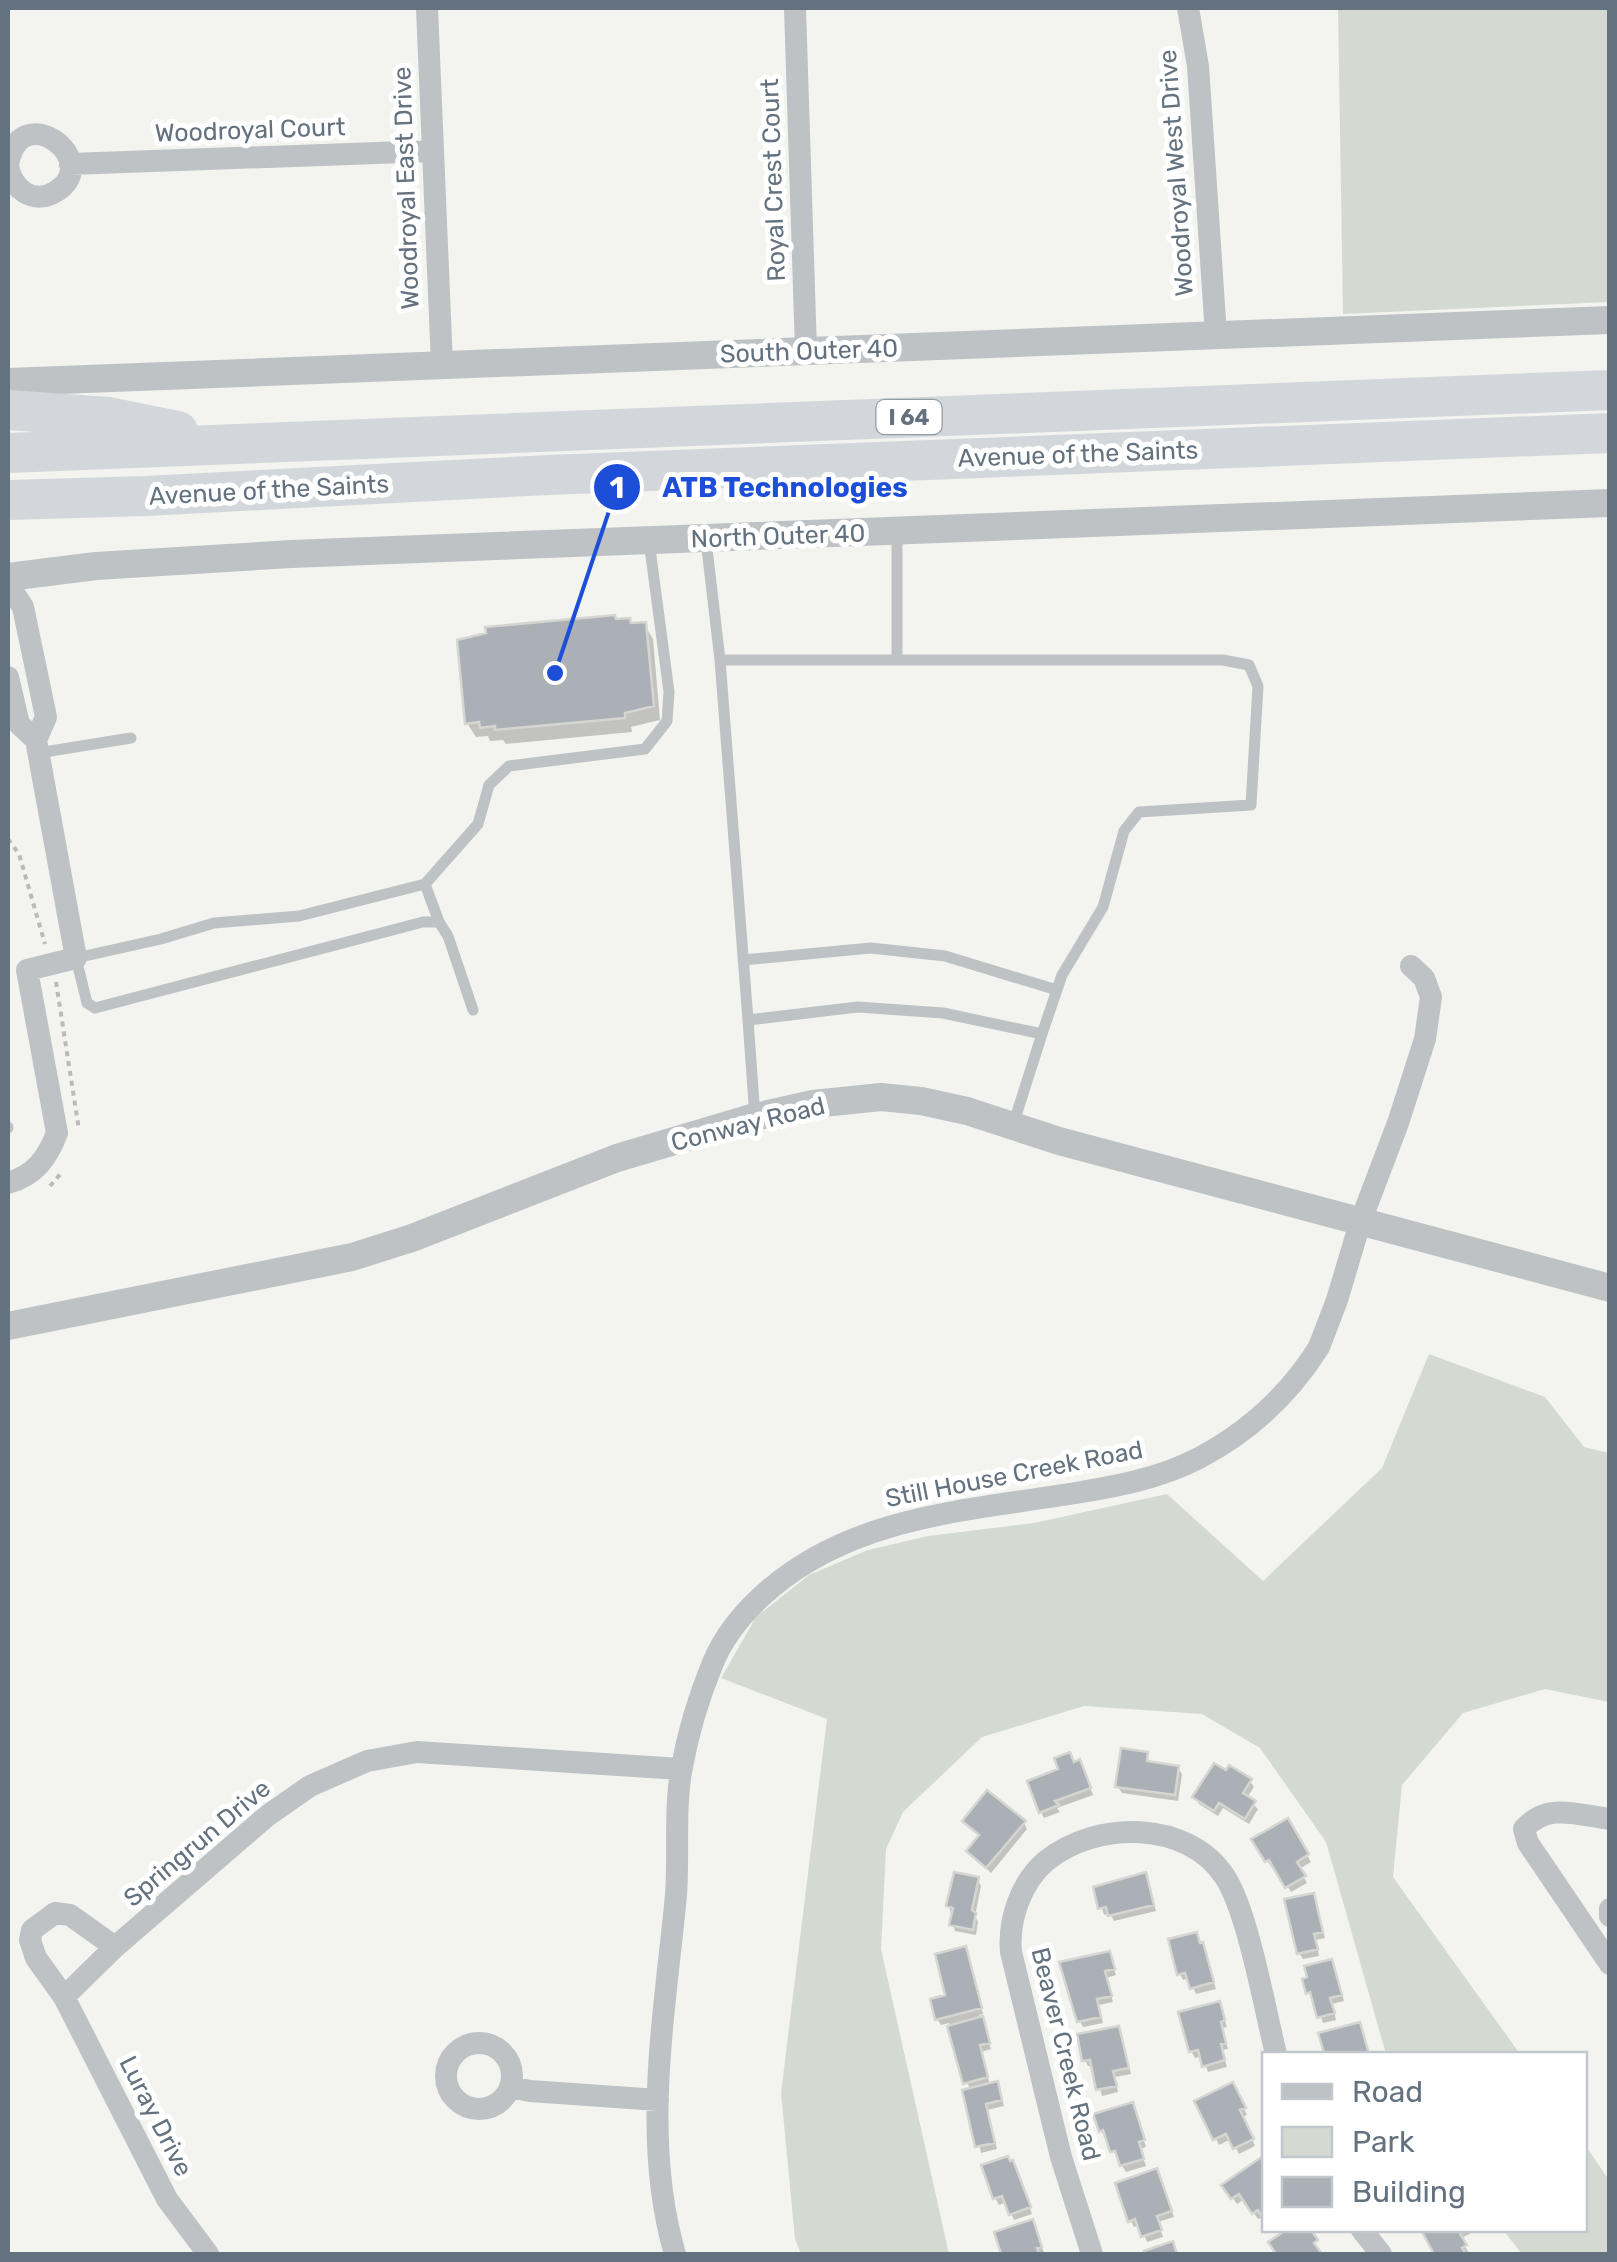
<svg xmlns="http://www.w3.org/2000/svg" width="1617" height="2262" viewBox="0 0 1617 2262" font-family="Rubik,sans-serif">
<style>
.green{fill:#d4dad1}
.shadow{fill:#0003}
.building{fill:#aab0b5;stroke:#d5d5d2;stroke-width:2.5}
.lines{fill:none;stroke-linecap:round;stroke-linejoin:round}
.path{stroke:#b8babc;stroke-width:4;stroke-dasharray:5 5;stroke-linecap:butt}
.service{stroke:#bec2c5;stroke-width:11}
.minor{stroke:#bec2c5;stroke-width:22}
.tertiary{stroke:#bec2c5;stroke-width:28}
.motorway{stroke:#d3d7db;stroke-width:40}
.labels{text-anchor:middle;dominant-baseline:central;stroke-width:10;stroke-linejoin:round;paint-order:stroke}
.shield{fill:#fff;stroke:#929ca5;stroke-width:2.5}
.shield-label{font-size:22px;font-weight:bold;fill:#64727f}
.street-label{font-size:25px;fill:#64727f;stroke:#fff}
.leader{fill:none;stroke:#1d4ed8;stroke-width:4}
.callout-dot{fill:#1d4ed8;stroke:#fff;stroke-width:4}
.mark-label{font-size:30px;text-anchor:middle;font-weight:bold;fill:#fff}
.callout-label{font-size:28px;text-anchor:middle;font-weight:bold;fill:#1d4ed8;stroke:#fff;stroke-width:10;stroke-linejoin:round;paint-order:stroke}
</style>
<rect width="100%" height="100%" fill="#f3f4ef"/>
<path class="green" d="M1338 8H1609V302L1343 314Z
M1429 1354 1545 1397 1584 1447 1609 1453V1702L1545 1689 1463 1713 1402 1785 1393 1877 1520 2054H1386L1326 1842 1260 1748 1202 1714 1084 1706 982 1737 903 1812 886 1849 881 1949 949 2254H801L795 2239 781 2093 827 1719 721 1678 756 1617 809 1575 868 1550 928 1536 1034 1523 1167 1494 1263 1581 1382 1468Z
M1585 2145 1609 2180V2254H1522L1503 2230H1584Z"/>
<path class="shadow" d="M616 622 644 624 653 639 660 720 631 727 632 732 506 744 503 740 490 741 488 736 476 737 467 723Z
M1146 1754 1150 1764 1178 1768 1182 1774 1178 1801 1122 1793 1118 1787Z
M1074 1764 1083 1768 1093 1795 1057 1808 1060 1812 1044 1818 1041 1812Z
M1250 1781 1254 1787 1247 1798 1258 1809 1249 1824 1223 1808 1218 1816 1199 1804 1195 1798Z
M965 1821 1024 1823 1027 1829 991 1873 969 1852 981 1837Z
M1287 1821 1311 1862 1299 1869 1307 1883 1291 1892 1275 1865 1271 1867 1255 1840Z
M1145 1875 1156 1911 1114 1921 1110 1913 1104 1915 1096 1889Z
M977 1879 981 1886 975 1916 978 1922 976 1935 955 1931 949 1906Z
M1313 1895 1325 1938 1316 1940 1319 1956 1303 1959 1299 1953Z
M1202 1945 1216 1989 1196 1994 1189 1978 1183 1980 1180 1974Z
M1109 1954 1116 1975 1106 1978 1113 2002 1099 2005 1103 2023 1083 2027 1080 2021Z
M968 1955 983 2014 979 2015 991 2049 981 2052 990 2085 997 2084 1004 2106 987 2110 997 2149 981 2153 970 2090 949 2023 941 2025 937 2019Z
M1334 1968 1344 2001 1332 2004 1336 2020 1323 2023 1314 1998 1308 1992 1310 1979Z
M1222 2011 1227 2027 1222 2028 1228 2049 1222 2050 1227 2067 1208 2072 1202 2056 1195 2058 1191 2051Z
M1121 2035 1131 2074 1115 2077 1118 2092 1102 2096 1094 2066H1088L1085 2060Z
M1232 2085 1247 2115 1242 2117 1255 2146 1239 2154 1231 2139 1219 2145 1198 2102Z
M1135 2111 1146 2147 1140 2149 1146 2166 1126 2172 1101 2131Z
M1262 2160 1264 2217 1258 2219 1244 2199 1237 2204 1225 2186Z
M984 2167 1016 2169 1032 2214 1014 2220 1006 2202 999 2205 995 2198Z
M1160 2177 1174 2217 1158 2222 1163 2237 1147 2242 1140 2225 1134 2227 1131 2221Z
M1036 2229 1044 2253 1004 2254 997 2234Z
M1427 2230H1469L1471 2233 1460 2239 1469 2253 1438 2254 1425 2231Z"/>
<path class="building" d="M615 615 616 619 630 618 631 623 646 622 654 706 625 713V718L495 730V726L480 728 479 722 465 724 457 640 486 633 485 627Z
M1121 1748 1148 1752 1147 1761 1179 1766 1175 1795 1115 1787Z
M1070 1752 1074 1762 1080 1759 1091 1788 1055 1801 1059 1805 1039 1813 1027 1781 1058 1769 1054 1758Z
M1214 1763 1226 1770 1229 1765 1252 1779 1243 1793 1256 1801 1245 1819 1219 1803 1214 1811 1192 1797Z
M987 1790 1026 1821 986 1868 966 1851 979 1835 962 1821Z
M1288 1818 1309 1854 1297 1862 1306 1876 1285 1888 1269 1860 1265 1862 1251 1839Z
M954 1872 979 1877 972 1910 976 1913 973 1930 949 1925 953 1908 946 1906Z
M1146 1872 1154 1905 1108 1916 1106 1907 1098 1909 1093 1887Z
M1314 1893 1323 1932 1314 1934 1318 1949 1297 1954 1284 1899Z
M1197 1932 1200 1943 1203 1942 1214 1982 1190 1989 1185 1973 1177 1975 1168 1939Z
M966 1946 982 2008 935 2020 930 1999 945 1995 935 1954Z
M1110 1951 1115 1969 1105 1971 1112 1996 1097 1999 1101 2017 1077 2022 1059 1962Z
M1332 1959 1342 1995 1330 1998 1335 2013 1317 2018 1310 1992 1306 1994 1302 1979 1307 1977 1304 1966Z
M1220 2001 1225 2020 1221 2022 1226 2043 1221 2044 1225 2060 1202 2067 1198 2050 1189 2052 1178 2012Z
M983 2016 990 2043 980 2045 988 2077 963 2084 947 2026Z
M1360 2022 1369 2054 1324 2053 1318 2033Z
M1119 2026 1129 2068 1113 2071 1117 2086 1096 2090 1090 2060 1082 2061 1077 2034Z
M998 2081 1002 2100 986 2104 995 2143 975 2147 962 2090Z
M1233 2082 1246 2108 1240 2110 1254 2139 1233 2149 1226 2134 1213 2140 1194 2101Z
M1133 2102 1145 2140 1139 2142 1144 2159 1120 2166 1115 2151 1110 2152 1103 2130 1099 2132 1093 2114Z
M1008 2156 1010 2161 1013 2160 1031 2207 1009 2215 1002 2196 993 2199 981 2165Z
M1263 2156 1264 2158V2220L1258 2210 1252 2214 1239 2194 1231 2199 1221 2185Z
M1157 2168 1172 2211 1157 2216 1162 2230 1141 2237 1135 2219 1128 2222 1115 2183Z
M1033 2219 1042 2247 1037 2248 1039 2254H1001L994 2232Z
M1286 2230H1311L1318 2240 1314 2243 1322 2254H1276L1268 2242Z
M1421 2230H1463L1459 2232 1467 2245 1462 2248 1466 2254H1434Z
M1173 2241 1177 2254H1146L1144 2251Z"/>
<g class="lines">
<path class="path" d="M8 839 19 854 45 944
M56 982 79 1130
M50 1186 63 1171"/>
<path class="service" d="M706 540 720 660
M897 660V532
M38 753 131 738
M425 884 478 824 489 785 509 766 645 749 667 721 669 692 649 541
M439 922 425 884 299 916 214 923 161 939 76 958 87 1003 95 1008 423 922H439L448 936 473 1010
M743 960 871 948 945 956 1057 990
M748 1020 720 660H1223L1249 665 1258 686 1251 805 1139 812 1124 831 1103 907 1062 975 1042 1034
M755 1117 748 1020 858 1007 943 1013 1042 1034 1013 1125
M8 1127V1128"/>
<path class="minor" d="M427 8 442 365
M795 8 806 351
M1188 8 1198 66 1216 335
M70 164 432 151
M8 165C20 95 106 162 55 192 33 205 12 189 8 166
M8 584 23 607 46 717 36 740 19 724 8 677
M8 1183C35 1175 47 1159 57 1133L27 970 76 958 36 740
M1610 1819C1578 1815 1547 1802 1524 1829L1528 1843 1610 1964
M1610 1909V1916
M115 1947 70 1915 55 1913 32 1930 30 1940 36 1958 64 1997 167 2199 208 2254
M64 1997 115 1947 267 1816 310 1786 367 1761 417 1752 681 1769
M446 2076a33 33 0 1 1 66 0a33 33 0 1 1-66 0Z
M510 2087 530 2091 658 2100
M1362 2230 1381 2254
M675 2254C641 2138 665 2013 676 1895 679 1854 674 1806 682 1767 688 1733 699 1697 712 1665 724 1635 746 1609 771 1588 855 1517 964 1511 1069 1494 1113 1487 1159 1479 1199 1458 1250 1431 1289 1395 1319 1347L1337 1300 1360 1223 1398 1123 1425 1039 1431 997 1424 978 1411 966
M1092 2254 1061 2157 1011 1952C1008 1920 1021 1882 1046 1861 1096 1820 1188 1820 1225 1877 1248 1912 1265 2010 1276 2054"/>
<path class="tertiary" d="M8 382 1610 320
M8 577 96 566 291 554 1610 503
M8 1326 352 1257 412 1238 617 1158 755 1117 813 1104 881 1097 921 1101 967 1111 1059 1141 1610 1288"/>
<path class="motorway" d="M8 410 109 417 178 431
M8 453 1610 390
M8 500 146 496 548 475 1610 433"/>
</g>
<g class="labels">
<rect class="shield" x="876.5" y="400" width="65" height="34" rx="8"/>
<g class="shield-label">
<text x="909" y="417">I 64</text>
</g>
<g class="street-label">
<text transform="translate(250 130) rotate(-2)">Woodroyal Court</text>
<text transform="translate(1176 173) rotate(-94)">Woodroyal West Drive</text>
<text transform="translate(773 180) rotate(-92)">Royal Crest Court</text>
<text transform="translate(406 188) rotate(-92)">Woodroyal East Drive</text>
<text transform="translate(809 351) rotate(-2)">South Outer 40</text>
<text transform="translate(1078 454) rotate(-2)">Avenue of the Saints</text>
<text transform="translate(269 490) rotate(-3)">Avenue of the Saints</text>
<text transform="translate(778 536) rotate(-2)">North Outer 40</text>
<text transform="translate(748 1124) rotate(-14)">Conway Road</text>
<text transform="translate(1014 1474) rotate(-11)">Still House Creek Road</text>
<text transform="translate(197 1843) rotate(-40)">Springrun Drive</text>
<text transform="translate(1066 2054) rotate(76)">Beaver Creek Road</text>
<text transform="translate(156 2116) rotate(63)">Luray Drive</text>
</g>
</g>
<path class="leader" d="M555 673L617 487"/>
<g class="callout-dot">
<circle cx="555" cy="673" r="10"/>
<circle cx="617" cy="487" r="25"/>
</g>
<g class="mark-label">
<text x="617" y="498">1</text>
</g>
<g class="callout-label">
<text x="785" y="497">ATB Technologies</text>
</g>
<rect width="1617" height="2262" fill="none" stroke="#64727f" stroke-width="20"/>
<rect x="1262" y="2052" width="325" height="180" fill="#ffffff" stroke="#c1c7cc" stroke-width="2.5"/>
<rect x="1282" y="2084" width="50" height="15" fill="#bec2c5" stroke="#c1c7cc" stroke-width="2.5"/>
<text x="1352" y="2102" font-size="30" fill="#64727f">Road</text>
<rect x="1282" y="2127" width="50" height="30" fill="#d4dad1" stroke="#c1c7cc" stroke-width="2.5"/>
<text x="1352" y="2152" font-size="30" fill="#64727f">Park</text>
<rect x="1282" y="2177" width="50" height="30" fill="#aab0b5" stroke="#c1c7cc" stroke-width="2.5"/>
<text x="1352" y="2202" font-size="30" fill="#64727f">Building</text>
</svg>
